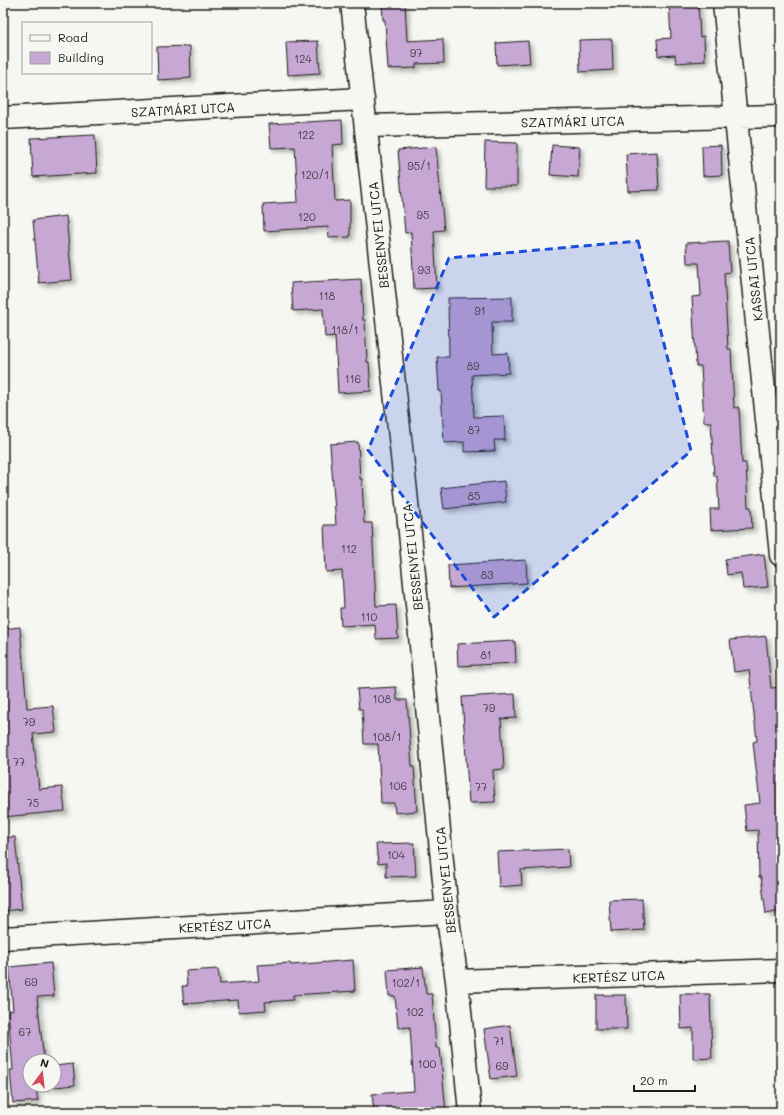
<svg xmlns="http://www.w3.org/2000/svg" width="784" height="1115" viewBox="0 0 784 1115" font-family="Mali,sans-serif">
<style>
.building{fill:#c7a7d3;stroke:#1c1c1c;filter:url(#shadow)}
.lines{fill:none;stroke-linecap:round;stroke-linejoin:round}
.street-casing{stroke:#1c1c1c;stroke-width:25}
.street{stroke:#f6f6f2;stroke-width:22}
.marked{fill:#1d4ed8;fill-opacity:0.2;stroke:#1d4ed8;stroke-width:3;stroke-dasharray:8 5;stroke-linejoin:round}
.labels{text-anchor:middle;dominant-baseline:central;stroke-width:3;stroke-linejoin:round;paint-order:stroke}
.number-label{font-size:11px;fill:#473f4a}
.street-label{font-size:13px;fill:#1c1c1c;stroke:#f6f6f2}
</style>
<defs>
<filter id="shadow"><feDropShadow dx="3.5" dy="3.5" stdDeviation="2" flood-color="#0004"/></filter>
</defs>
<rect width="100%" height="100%" fill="#f6f6f2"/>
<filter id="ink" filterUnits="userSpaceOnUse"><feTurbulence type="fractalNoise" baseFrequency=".025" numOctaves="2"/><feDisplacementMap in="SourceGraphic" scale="8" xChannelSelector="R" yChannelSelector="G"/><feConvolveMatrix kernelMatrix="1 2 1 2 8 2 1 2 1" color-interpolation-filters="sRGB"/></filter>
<g filter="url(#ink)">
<path class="building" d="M382 3H405L407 41 443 39 444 63 416 64V68L388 69 385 20H383Z
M669 3H698L700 37 704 36 705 61 676 63 675 55 658 56 657 39 671 38Z
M612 39 613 70 580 72 579 40Z
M318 41 320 73 288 75 286 42Z
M528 41 530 63 497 65 496 43Z
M190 46 191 78 158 80 157 47Z
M342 120 343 144 332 145 335 201 350 200V237L329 238 328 227 264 231 263 204 298 202 295 147 271 148 269 124Z
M95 135 97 173 33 177 31 138Z
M485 142 517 143V186H484Z
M552 145 580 147 578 177 550 175Z
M721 145 722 175 703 176 702 146Z
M436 147 444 230 434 231 437 288 414 289 411 232 405 233 398 150Z
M657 152 659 190 628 191 626 154Z
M66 216 72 280 39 283 33 220Z
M728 241 730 272 724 273 728 349H731L734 408 739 407 742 463H746L748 507H751L752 528 711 530 710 509H719L717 476H714L711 422H704L701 366H696L692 297 701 296 699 263H687L686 243Z
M361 279 363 320H365L367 362H369L371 391 338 393 335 336 325 337 323 309 293 311 291 283Z
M512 297V322H492L493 354 508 353 509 373 472 375 474 417 504 416 505 440H494L495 451 464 452V442L444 443 441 391H439L437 357H449L448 298Z
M358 442 360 479H362L364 523H372L376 606 396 605 398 638 376 639 375 624 341 626 340 608H344L342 571 326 572 324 525H336L330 444Z
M504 481 506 502 444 509 441 488Z
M764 554 768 587 743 589 741 573 727 575 725 559Z
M526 560 527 583 449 588 448 565Z
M20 627 27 708 53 706 56 732 33 734 39 789 62 787 65 811 3 817V629Z
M766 636 771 688 779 687 781 705V911L766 914 761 877H759L758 830 747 831 744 805 760 803 753 742 757 741 749 670 734 672 730 640Z
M515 641 516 663 458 666 457 644Z
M396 687 397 700H407L412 766H414L417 811 395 813 394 803H381L378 744H364L362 709H359L357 689Z
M515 694 516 718 501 719 504 769 493 770 495 802 469 803 462 697Z
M3 837H15L22 909 3 911Z
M414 843 416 876 386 877V863L378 864 376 844Z
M568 849 569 867 521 870 522 885 499 887 497 852Z
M642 899 644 930 611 932 609 900Z
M353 960 355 991 293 995V1000L265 1002 266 1010 239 1012 238 1000 184 1004 182 986H187L186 971 218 969 220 984 259 981 257 965 290 963 291 965Z
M51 963 54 996 37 997 44 1061H30V1085H54V1066L73 1064 75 1085 36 1089 38 1101 13 1103 10 1070H13L8 1011 13 1010 9 967Z
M423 967 426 994H432L436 1048H440L446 1112H374L372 1094 414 1091 410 1027 398 1028 395 996H389L387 970Z
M680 994H710L712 1058 693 1059V1028L681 1029Z
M596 995H626L627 1029H596Z
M510 1025 517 1076 491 1079 484 1029Z"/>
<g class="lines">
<defs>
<path id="street" d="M352 3 406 492 447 912 457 981 470 1112
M724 3 781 555
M3 118 363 99
M366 126 781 116
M3 938 447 912
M457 981 781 970"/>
</defs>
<use href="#street" class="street-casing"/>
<use href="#street" class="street"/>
</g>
</g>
<path class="marked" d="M638 241 691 451 494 617 368 450 449 258Z"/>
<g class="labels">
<g class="number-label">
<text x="416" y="52">97</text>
<text x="303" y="58">124</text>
<text x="306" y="134">122</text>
<text x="419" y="165">95/1</text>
<text x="315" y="174">120/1</text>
<text x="423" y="214">95</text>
<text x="307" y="216">120</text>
<text x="424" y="269">93</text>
<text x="327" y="295">118</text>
<text x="480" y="310">91</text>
<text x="345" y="329">118/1</text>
<text x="473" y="365">89</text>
<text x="353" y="378">116</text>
<text x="474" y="429">87</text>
<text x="474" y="495">85</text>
<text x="349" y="548">112</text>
<text x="487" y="574">83</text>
<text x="369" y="616">110</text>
<text x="486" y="654">81</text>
<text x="382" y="698">108</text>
<text x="489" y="707">79</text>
<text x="29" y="721">79</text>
<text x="387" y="736">108/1</text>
<text x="19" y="761">77</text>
<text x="398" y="785">106</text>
<text x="481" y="786">77</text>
<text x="33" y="802">75</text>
<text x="396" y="854">104</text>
<text x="31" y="981">69</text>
<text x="406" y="982">102/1</text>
<text x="415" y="1011">102</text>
<text x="25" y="1031">67</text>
<text x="499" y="1040">71</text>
<text x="427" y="1063">100</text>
<text x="502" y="1065">69</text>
</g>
<g class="street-label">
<text transform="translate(183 109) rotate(-3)">SZATMÁRI UTCA</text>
<text transform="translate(573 121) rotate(-1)">SZATMÁRI UTCA</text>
<text transform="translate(378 235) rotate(-96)">BESSENYEI UTCA</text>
<text transform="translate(753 279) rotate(-96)">KASSAI UTCA</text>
<text transform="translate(412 557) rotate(-96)">BESSENYEI UTCA</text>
<text transform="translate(445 880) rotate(-96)">BESSENYEI UTCA</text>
<text transform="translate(225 925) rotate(-3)">KERTÉSZ UTCA</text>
<text transform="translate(619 976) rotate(-2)">KERTÉSZ UTCA</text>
</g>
</g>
<rect width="784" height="1115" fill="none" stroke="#f6f6f2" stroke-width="16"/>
<rect x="8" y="8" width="768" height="1099" fill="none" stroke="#1c1c1c" stroke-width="1.5" filter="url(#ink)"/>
<rect x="22" y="22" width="130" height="52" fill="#f6f6f2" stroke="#9f9f9c"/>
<rect x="30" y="35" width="20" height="6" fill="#f6f6f2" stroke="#9f9f9c"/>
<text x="58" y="42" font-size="12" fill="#1c1c1c">Road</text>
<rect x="30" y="52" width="20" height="12" fill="#c7a7d3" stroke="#9f9f9c"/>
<text x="58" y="62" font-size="12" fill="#1c1c1c">Building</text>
<g transform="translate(42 1073) rotate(15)"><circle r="19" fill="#f6f6f2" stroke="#9f9f9c"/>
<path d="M0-3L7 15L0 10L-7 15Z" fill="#d1495b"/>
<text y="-6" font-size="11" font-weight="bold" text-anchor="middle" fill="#1c1c1c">N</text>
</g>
<path d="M634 1085v6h61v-6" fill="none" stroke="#1c1c1c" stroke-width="2"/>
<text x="640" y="1085" font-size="12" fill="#1c1c1c" stroke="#f6f6f2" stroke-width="3" paint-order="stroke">20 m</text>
</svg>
